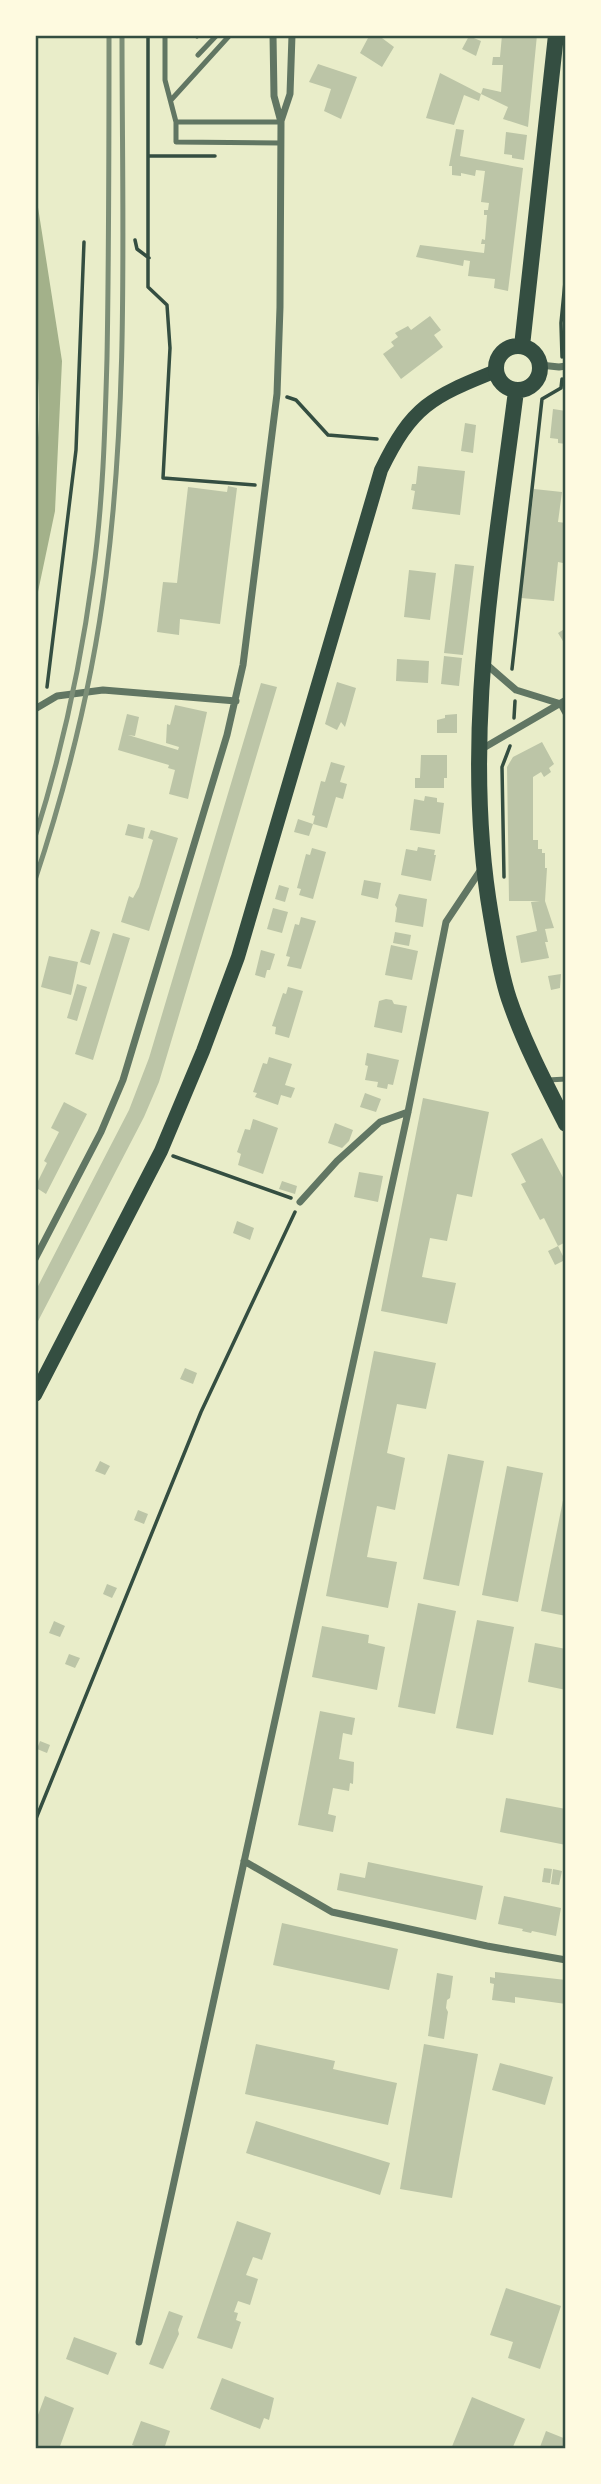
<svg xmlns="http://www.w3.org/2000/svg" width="601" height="2484" viewBox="0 0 601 2484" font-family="Lato,sans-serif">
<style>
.water{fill:#a3b18a}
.building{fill:#bcc5a7}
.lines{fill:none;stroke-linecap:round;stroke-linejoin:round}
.path{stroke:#344e41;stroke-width:3.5}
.service{stroke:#617663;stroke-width:5}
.minor{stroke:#617663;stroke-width:7}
.secondary{stroke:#344e41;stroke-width:14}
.primary{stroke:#344e41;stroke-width:16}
.rail{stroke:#7c8e77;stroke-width:5}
.neatline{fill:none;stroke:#344e41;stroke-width:2.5}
</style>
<rect width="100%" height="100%" fill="#e9edc9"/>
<path class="water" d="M35 188 62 361 55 511 35 606V464C40 434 41 385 35 356Z"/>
<path class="building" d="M363 35H378L394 47 382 67 360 53 368 38Z
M502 35H537L528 127 503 119 508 107 481 94 483 88 501 92 503 65H492L493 57H500Z
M469 36 481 41 476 56 462 49Z
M318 64 357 77 341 119 324 111 331 89 309 82Z
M440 73 481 94 479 101 464 95 454 125 426 118Z
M456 129 464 130 460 156 523 168 508 291 494 288 495 279 468 276 470 261 464 260 463 266 416 257 420 245 484 253 485 244H481L482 239 485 240 487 215H484V210H488L489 203 481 202 485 171 476 170 475 176 461 173V176L452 175V166H449Z
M506 132 527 135 524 160 512 158V155L504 154Z
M430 316 441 330 434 335 443 347 401 379 383 354 394 346 391 342 398 337 395 333 408 326 411 330Z
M553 409 566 411V444L558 443V439L550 438Z
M465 423 476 425 473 453 461 451Z
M418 466 465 471 460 515 412 509 415 491 411 490 412 484H416Z
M228 486 237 488 220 624 180 619 179 635 157 632 163 582 177 583 188 487 227 492Z
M534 489 562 492 558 522 566 523V538L563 563 558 562 554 601 521 598Z
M455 564 474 566 463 655 444 653Z
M409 570 436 573 430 620 404 617Z
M566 628V646L558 633Z
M444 656 462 658 459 686 441 684Z
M397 659 429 661 428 683 396 681Z
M337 682 356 688 345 727 341 722 337 730 325 724Z
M261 683 277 687 159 1082 144 1117 35 1327V1292L129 1110 149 1058Z
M175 705 207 712 188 799 169 794 175 770 168 768 169 765 118 750 127 714 139 717 135 736 128 735 178 750 179 747 166 743 167 724 170 725Z
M457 714V733H437V720L445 718V715Z
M542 742 554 764 549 768 551 772 544 777 541 772 533 777V840H538V849H542V853H545V868H547L545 901 554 928 545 929 548 942H545L549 958 521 963 516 936 537 931 531 902 540 901H509L507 767 513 757Z
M421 755H447V778H444V788H415V778H420Z
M331 762 345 766 340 782 347 784 343 799 336 797 327 828 313 824 315 816 312 815 321 781 325 782Z
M425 796 437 798V802L444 803 440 834 410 830 414 799 424 801Z
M298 819 313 824 309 836 294 832Z
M128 824 145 828 143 839 125 835Z
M151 830 178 838 149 931 121 922 129 896 133 898 139 887 153 840 148 838Z
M418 847 435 850 434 855H436L431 881 401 875 406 849 417 851Z
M312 848 326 852 313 899 299 895 301 889 297 888 306 854 310 855Z
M364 880 381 883 378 899 361 895Z
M279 885 289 888 285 902 275 899Z
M399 894 427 899 423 927 395 922 397 908 395 905Z
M273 908 288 912 282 933 267 929Z
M301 917 316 921 301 969 287 966 290 957 286 956 295 924 299 925Z
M91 929 100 932 90 965 80 962Z
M395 932 411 935 409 946 393 943Z
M113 933 130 938 93 1060 75 1054Z
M391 945 418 951 412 980 385 975Z
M261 950 275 954 270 970H267L265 978 255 975Z
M49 956 78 962 71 995 41 987Z
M561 974 560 988 551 990 548 976Z
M77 984 87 987 77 1021 67 1018Z
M288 987 303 991 289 1038 275 1034 276 1027 272 1026 283 993 286 994Z
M386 999 392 1000 394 1004 407 1006 402 1033 374 1027 379 1001Z
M367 1053 399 1060 393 1085 388 1084 387 1089 377 1087 378 1082 365 1080 368 1066 365 1065Z
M269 1057 292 1064 285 1085 295 1088 291 1098 281 1095 278 1105 255 1097 257 1093 253 1092 263 1063 267 1064Z
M365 1093 381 1099 376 1112 360 1107Z
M423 1098 489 1112 472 1197 457 1194 447 1241 430 1238 422 1277 456 1283 447 1324 381 1311Z
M64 1102 87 1114 46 1194 35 1187 47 1163 44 1161 59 1132 51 1128Z
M253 1119 278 1128 263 1174 238 1165 241 1154 237 1152 245 1129 250 1130Z
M335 1123 353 1130 349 1141 342 1148 328 1143Z
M542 1138 566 1183V1242L558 1246 544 1218 540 1220 521 1184 526 1182 511 1154Z
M359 1172 383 1176 378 1202 354 1197Z
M282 1181 297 1186 295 1194 279 1189Z
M237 1221 254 1228 250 1240 233 1233Z
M558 1246 565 1260 555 1265 548 1251Z
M374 1351 436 1363 426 1409 397 1404 387 1453 405 1458 395 1510 377 1506 367 1557 397 1562 388 1608 326 1596Z
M185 1368 197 1373 193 1384 180 1379Z
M448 1454 484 1461 459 1586 423 1579Z
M100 1461 110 1466 105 1475 95 1471Z
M507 1466 543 1473 518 1602 482 1595Z
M565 1490H566V1616L541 1611Z
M138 1510 148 1514 144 1524 134 1520Z
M107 1584 117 1588 112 1598 103 1594Z
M418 1603 456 1611 435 1714 398 1707Z
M477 1620 514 1627 493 1735 456 1728Z
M54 1621 65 1626 60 1637 49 1633Z
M322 1626 369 1635 368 1643 385 1647 377 1690 312 1677Z
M535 1643 566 1649V1690L528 1682Z
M69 1654 80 1658 75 1668 65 1664Z
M320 1711 355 1718 352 1735 343 1733 339 1759 354 1762 353 1784 350 1783 349 1791 333 1788 328 1814 336 1816 333 1832 298 1825Z
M40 1741 50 1745 47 1753 37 1749Z
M506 1798 566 1809V1845L500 1832Z
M368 1862 483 1886 476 1920 337 1890 340 1873 365 1878Z
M544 1868 552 1869 550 1883 542 1882Z
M553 1869 562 1871 559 1885 551 1884Z
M504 1896 561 1908 556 1936 532 1931 531 1933 522 1931 523 1929 498 1924Z
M282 1923 398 1949 389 1990 273 1965Z
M495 1972 566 1980V2004L515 1997V2003L492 2000 494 1984 490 1983V1977L495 1978Z
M437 1973 453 1976 450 1998 447 2000 446 2008 448 2012 444 2039 428 2036Z
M256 2044 335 2061 333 2069 397 2083 388 2125 245 2094Z
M424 2044 478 2054 452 2198 400 2189Z
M500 2063 553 2077 545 2105 492 2090Z
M256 2121 390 2163 380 2195 246 2153Z
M237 2221 271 2233 262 2260 253 2257 246 2275 258 2279 250 2305 238 2301 234 2312 238 2313 236 2320 241 2322 232 2349 197 2338Z
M506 2288 561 2306 540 2369 508 2358 513 2342 490 2335Z
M169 2311 183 2316 178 2330 179 2334 163 2369 149 2364Z
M74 2337 117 2353 108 2375 66 2359Z
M222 2378 274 2398 269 2420 264 2418 260 2429 210 2409Z
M45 2396 74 2408 59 2449H35V2423Z
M472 2397 525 2419 512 2449H451Z
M141 2421 170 2431 164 2449H143L132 2445Z
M546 2431 566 2439V2449H543L540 2447Z"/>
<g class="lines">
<path class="path" d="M148 35V287L167 305 170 348 163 478 255 485
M149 156H215
M135 240 137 249 149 258
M562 357 561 323 566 272
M287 397 296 400 328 435 377 439
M512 669 542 399 561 388 562 379
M47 687 76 450 84 242
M514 718 515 701
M504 877 502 767 510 746
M173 1156 291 1198
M35 1821 201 1412 295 1212"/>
<path class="service" d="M165 35V80L176 122V142L280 143
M197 36 198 35
M198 55 217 35
M171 100 230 35
M176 122H281
M548 1080 566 1079"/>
<path class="minor" d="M281 121 290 94 292 35
M540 365 559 367 566 366
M486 664 516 690 561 704
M561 704 566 713
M35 709 57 696 103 690 236 701
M480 750 566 700
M300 1202 337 1161 380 1122 408 1112
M35 1259 101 1132 123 1080 227 735 243 665 277 394 280 307 281 122 274 96 273 35
M244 1861 332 1912 487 1946 566 1960
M139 2342 408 1112 446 922 482 868"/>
<path class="secondary" d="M35 1395 161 1151 203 1051 238 957 381 470C412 406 431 397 496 371"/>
<path class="primary" d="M496 368a22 22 0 1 1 44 0a22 22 0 1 1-44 0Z
M522 346 556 35
M516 391C494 564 461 742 491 916 496 944 500 972 509 999 524 1043 545 1083 566 1124"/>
<path class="rail" d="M35 837C62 752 81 663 93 574 103 503 105 430 107 358 109 250 109 143 109 35
M35 880C68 781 93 680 106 576 129 397 122 215 122 35"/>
</g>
<rect width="601" height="2484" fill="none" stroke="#fefae0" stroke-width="74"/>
<rect x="37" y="37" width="527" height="2410" class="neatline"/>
</svg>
